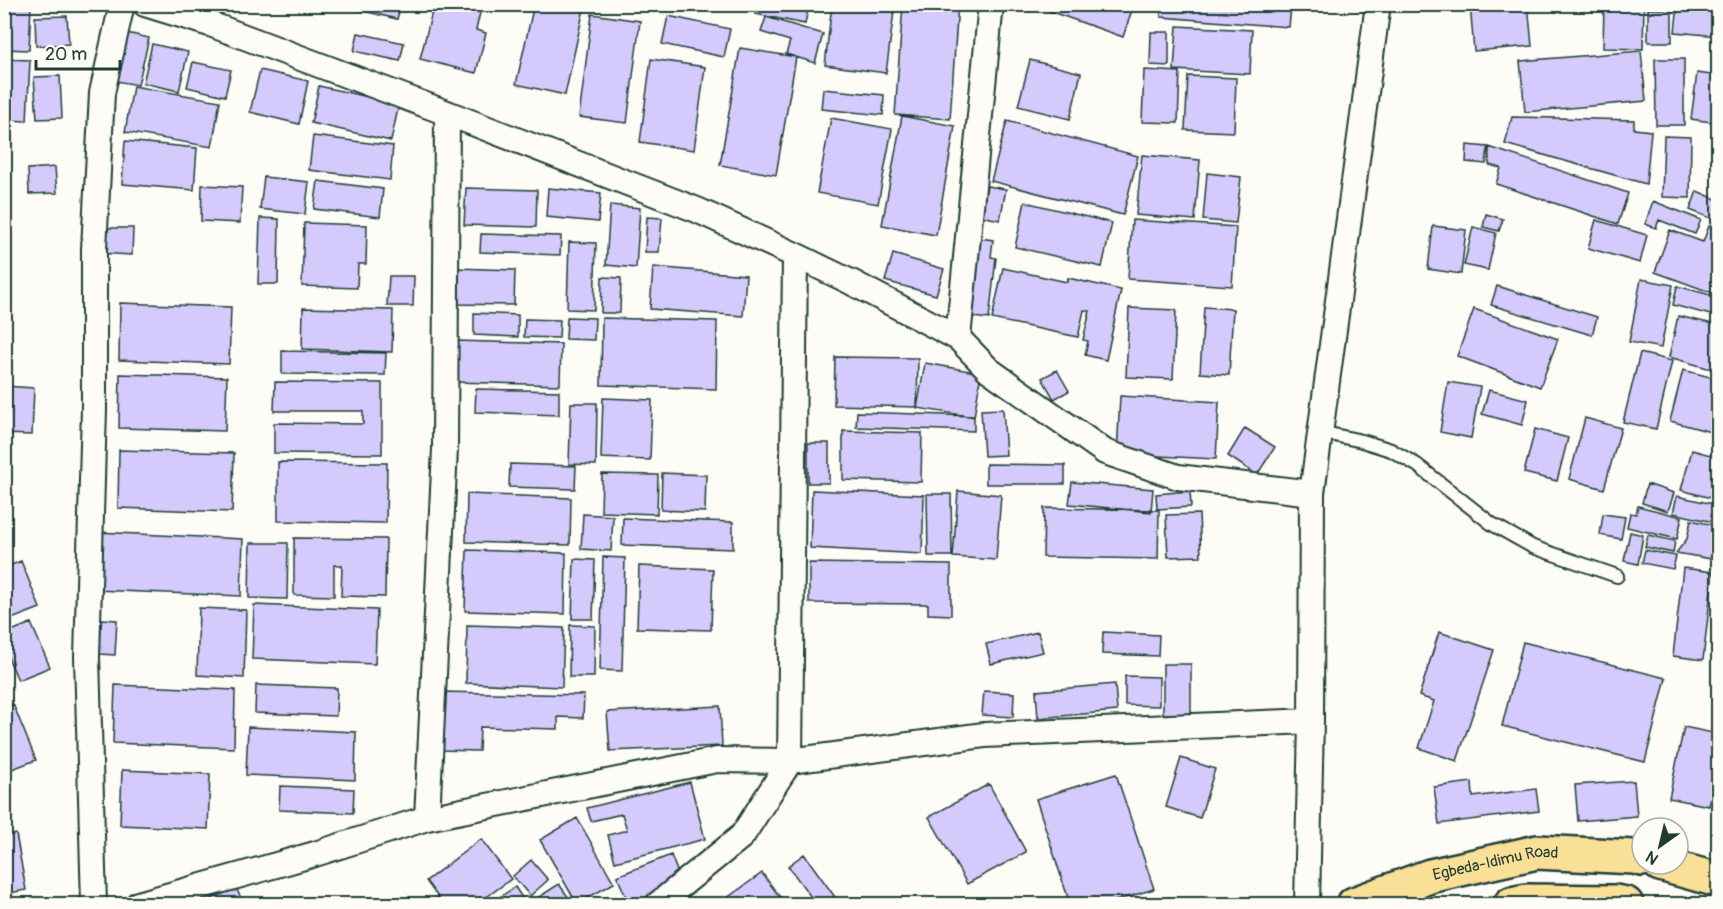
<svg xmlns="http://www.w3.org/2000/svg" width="1723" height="909" viewBox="0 0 1723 909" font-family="Pangolin,sans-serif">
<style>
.building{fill:#d4cafc;stroke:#1f3d34;stroke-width:1.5}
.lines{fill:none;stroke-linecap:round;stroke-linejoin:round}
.service-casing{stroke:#1f3d34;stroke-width:16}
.minor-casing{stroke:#1f3d34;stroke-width:28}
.primary-casing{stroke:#1f3d34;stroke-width:38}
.service{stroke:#fdfcf7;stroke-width:12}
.minor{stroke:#fdfcf7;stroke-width:24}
.primary{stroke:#fadf96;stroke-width:33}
.labels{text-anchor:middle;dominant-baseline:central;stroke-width:6;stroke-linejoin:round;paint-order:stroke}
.street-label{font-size:16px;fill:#1f3d34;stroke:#fdfcf7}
</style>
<rect width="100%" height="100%" fill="#fdfcf7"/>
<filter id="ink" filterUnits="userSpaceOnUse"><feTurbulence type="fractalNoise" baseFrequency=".0167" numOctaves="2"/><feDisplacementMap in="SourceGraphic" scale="12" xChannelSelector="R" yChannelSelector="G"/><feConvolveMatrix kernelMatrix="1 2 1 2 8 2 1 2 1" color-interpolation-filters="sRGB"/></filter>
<g filter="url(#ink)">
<path class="building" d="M4 4H31L29 50 4 49Z
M352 4H401L397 19 351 8Z
M434 4H482L476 30 486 33 476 73 420 59Z
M534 4H585L565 95 516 84Z
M757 4H809L805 24 755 14Z
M832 4H895L886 73 825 65Z
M903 4H958L950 119 895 115Z
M1029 4H1134L1123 37Z
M1162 4H1253L1291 7 1289 27 1161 17Z
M1470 4H1528L1532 46 1474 51Z
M1604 4H1644L1643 49 1603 48Z
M1678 4H1718V36L1675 32Z
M1648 9H1672V42H1648Z
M592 14 640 21 627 123 579 117Z
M67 16 69 44 36 46 35 17Z
M668 16 730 29 724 57 662 44Z
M766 17 823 34 815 63 786 54 790 41 761 32Z
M1177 26 1252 30 1250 74 1174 70Z
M1151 32H1169V66L1150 65Z
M127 33 149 38 138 85 116 81Z
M358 33 404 43 400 61 354 51Z
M152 44 188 52 179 91 143 83Z
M740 48 796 57 776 175 720 165Z
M1641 51 1646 101 1525 112 1520 61Z
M4 59 30 60 27 121 4 120Z
M651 59 705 67 694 150 640 142Z
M1655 59H1684V125H1656Z
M1030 60 1081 73 1070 119 1018 106Z
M193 62 231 70 225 96 187 87Z
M260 70 308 81 299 124 250 112Z
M1144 70 1180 72 1178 123 1142 122Z
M1697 73 1718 76V123L1691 119Z
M60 76 62 118 37 119 34 77Z
M1188 76 1236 78 1234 132 1185 130Z
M133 86 220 101 212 147 125 132Z
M319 86 399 104 391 141 311 123Z
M823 89 884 95 883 115 821 109Z
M902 116 955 126 936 235 882 225Z
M1512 117 1634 120V129L1651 131 1646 184 1505 144Z
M831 118 892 129 878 204 817 193Z
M1007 121 1138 156 1123 215 991 181Z
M313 136 393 146 390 180 309 170Z
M1664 136 1691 137 1690 198 1662 197Z
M125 141 197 148 194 190 122 184Z
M1467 145 1488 147 1486 164 1466 162Z
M1489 147 1628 193 1618 224 1496 184 1501 168 1489 165Z
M1142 155 1200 160 1195 220 1136 215Z
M55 167 57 193 29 194 28 169Z
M1207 173 1241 177 1236 223 1203 220Z
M264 177 309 182 305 214 260 209Z
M318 181 383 189 380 217 314 209Z
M202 185 242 187 240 223 201 221Z
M987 186 1006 189 1000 220 981 216Z
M466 188 537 190 536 227 464 225Z
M548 188 601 193 598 222 546 217Z
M1697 191 1718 200V221L1690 210Z
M1653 201 1701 220 1695 234 1659 220 1656 228 1645 224Z
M1025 202 1112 223 1102 267 1015 247Z
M610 205 640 208 636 268 606 265Z
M1486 214 1503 219 1499 231 1483 227Z
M647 217 662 218 659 252H645Z
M260 218 279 219 278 284H258Z
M1132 220 1236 227 1232 286 1128 279Z
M1596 220 1647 235 1640 263 1588 248Z
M304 223 367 225 366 264H358L357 288 302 286Z
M1433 226 1466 230 1461 274 1428 269Z
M1709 226 1718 229V295L1655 272 1670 230 1703 242Z
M1473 227 1496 233 1488 270 1464 265Z
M98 228H133L132 255 97 253Z
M481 234 561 236 560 255 480 252Z
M973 237 993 240 991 257 996 258 989 319 964 316Z
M569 242 596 243 594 310 567 309Z
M893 254 944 269 936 295 885 281Z
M653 267 746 275 743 316 650 309Z
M455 268 515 270 514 305 453 304Z
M1003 268 1067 282 1068 278 1121 290 1106 360 1085 355 1088 341 1083 340 1090 311 1084 310 1078 337 992 319Z
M389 276H414L413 306H387Z
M602 277 621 278 620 313H601Z
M1641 279 1673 285 1661 348 1629 342Z
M1497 286 1597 317 1592 335 1491 305Z
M1677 286 1718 297V317L1673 305Z
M120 303 231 307 229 364 119 360Z
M1204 307 1233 309 1229 375 1200 373Z
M303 308 393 310 392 352 302 349Z
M1129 308 1176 310 1173 379 1126 377Z
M1474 309 1558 339 1540 387 1457 356Z
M474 313 518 315V337L474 335Z
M1678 316 1718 325V371L1669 357Z
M567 317 595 318 594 340 566 339Z
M602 318 717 321 716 389 601 385Z
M525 319 560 320 559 338 524 337Z
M456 341 561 344 560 385 455 382Z
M282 351 386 353 385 375 282 374Z
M1640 353 1672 361 1656 429 1623 422Z
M835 357 918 358 917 407 834 405Z
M925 363 981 373 974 417 917 408Z
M1057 370 1069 391 1054 399 1042 378Z
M1683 370 1718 379V434L1670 421Z
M120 374 227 377 225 431 119 428Z
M275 382 382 383V454L274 453V423L363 424V411H274Z
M1448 382 1480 387 1471 438 1440 432Z
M4 386 34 388 32 435 4 434Z
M476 389 559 391V415L475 412Z
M1489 390 1528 400 1522 425 1482 414Z
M1120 396 1219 402 1216 459 1117 454Z
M603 398 652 400 650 460 601 458Z
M571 403H597L596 465 569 464Z
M1003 409 1006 455 984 456 981 410Z
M857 412 974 416V431L856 427Z
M1585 418 1621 428 1604 489 1569 479Z
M1245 428 1275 447 1257 475 1228 456Z
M1535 429 1568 438 1557 481 1524 473Z
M843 431 922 433 921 482 843 480Z
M808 443H829V483H808Z
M119 450 234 453 232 512 118 508Z
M1692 450 1718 457V500L1681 490Z
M278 462 387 463 386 523 278 521Z
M510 464 576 466 575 489 509 487Z
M986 464 1065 465V484H986Z
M662 473 706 475 705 512 661 510Z
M602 474 658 475 657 514 601 512Z
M1072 482 1153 489 1151 512 1069 504Z
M1647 484 1674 493 1668 511 1642 503Z
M812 490 924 495 922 554 810 548Z
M958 491 1001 495 996 560 953 557Z
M1190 491 1191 507 1157 509 1156 494Z
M467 494 571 498 570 545 466 542Z
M927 494H951L952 556H928Z
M1677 496 1718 505V523L1673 513Z
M1638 506 1682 517 1677 539 1627 527 1630 513 1636 514Z
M1044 508 1159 510 1158 559 1043 557Z
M583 514 613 516 611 551 581 549Z
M1199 514 1201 556 1168 557 1166 515Z
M1603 514 1625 517 1621 539 1600 535Z
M623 518 733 522V549L622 545Z
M1691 520 1718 526V560L1676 553 1687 539Z
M96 532 243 539 241 596 94 590Z
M1630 532 1643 535 1638 564 1624 561Z
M1648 535 1675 541 1673 553 1645 547Z
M294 538 386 539 385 597 341 596 342 565H334V596L294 595Z
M250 543H288L287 599 249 598Z
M467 550 566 553 565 614 465 611Z
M1645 550 1676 556 1673 569 1642 563Z
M603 557 625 558 622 671 600 670Z
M574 559 595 560 593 619H572Z
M21 561 40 608 4 622V568Z
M809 563 951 565V615L928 614V604L809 603Z
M639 566 713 569 711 630 637 628Z
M1683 568 1713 572 1703 660 1673 656Z
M254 605 377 610 375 664 252 659Z
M199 608 246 610 244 678 197 675Z
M101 619 117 620 115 655 100 654Z
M31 623 50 667 18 680 4 648V634Z
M467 625 564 628 562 687 466 683Z
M570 625 595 626 594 677H569Z
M1038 632 1043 652 991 664 986 644Z
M1103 632 1159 635 1158 656 1102 654Z
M1439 632 1494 650 1457 761 1419 748 1434 701 1419 696Z
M1523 642 1666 678 1645 762 1502 726Z
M1163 664H1191V715L1163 714Z
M1125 676 1159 677V706L1125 705Z
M1115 684 1117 711 1038 718 1036 691Z
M115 685 235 690 234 748 113 743Z
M256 685 337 688 336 716 255 713Z
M984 691 1014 693 1013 717 982 715Z
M439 692 584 695 583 718 558 717V729L480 727 479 751 438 750Z
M13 704 36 760 4 772V708Z
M720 706 722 746 610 751 607 712Z
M248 727 356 732 355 780 246 775Z
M1684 727 1718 734V764L1709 806 1669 798Z
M1181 758 1215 769 1200 818 1166 807Z
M122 770 210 774 208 829 120 825Z
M1116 774 1154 889 1105 904H1070L1036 799Z
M1634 781 1637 816 1578 821 1575 785Z
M690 782 705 839 615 862 608 835 627 830 622 814 591 821 587 808Z
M1472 782 1473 797 1536 789 1539 811 1439 824 1434 787Z
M989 784 1026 852 967 884 929 817Z
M280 786 354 789 353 813 279 810Z
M577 818 614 883 577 904 540 840Z
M16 834 26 890 4 894V836Z
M481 839 511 879 477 904H443L426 881Z
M804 854 840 904H816L788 866Z
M671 855 682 884 629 904 617 876Z
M531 860 548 880 530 896 513 876Z
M762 873 785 904H725L723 901Z
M559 884 573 904H535L533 901Z
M515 887 526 904H496L494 901Z
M236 888 244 904H200Z"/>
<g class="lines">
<defs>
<path id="service" d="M1320 432 1362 441 1391 450 1417 465 1492 524 1533 547 1617 576"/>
<path id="minor" d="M145 4 210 24 447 113 697 210 795 255 851 282 958 338 989 370 1105 452 1178 477 1312 493
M958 338 991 4
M427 818 445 449 447 113
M94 904 87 657 94 409V249L102 93 122 4
M138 904 315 854 427 818 717 760 790 761 984 735 1311 721
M658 904 742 836 790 761 795 255
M1307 904 1311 721 1312 493 1378 4"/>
<g id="primary">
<path d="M1660 864 1718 880"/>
<path id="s1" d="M1354 904 1430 876 1537 852 1634 857 1642 859"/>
<path d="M1511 904 1527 901 1615 902 1626 904"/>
</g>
</defs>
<use href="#service" class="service-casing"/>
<use href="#minor" class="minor-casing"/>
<use href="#primary" class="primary-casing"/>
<use href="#service" class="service"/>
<use href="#minor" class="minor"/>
<use href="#primary" class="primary"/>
</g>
</g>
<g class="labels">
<g class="street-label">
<text stroke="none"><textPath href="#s1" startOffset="148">Egbeda-Idimu Road</textPath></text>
</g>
</g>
<rect width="1723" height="909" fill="none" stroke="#fdfcf7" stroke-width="24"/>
<rect x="12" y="12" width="1699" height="885" fill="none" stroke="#1f3d34" stroke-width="2" filter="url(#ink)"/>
<g transform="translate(1660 846) rotate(214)"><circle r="28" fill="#fdfcf7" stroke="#a4b0a9" stroke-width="1.5"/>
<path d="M0-4.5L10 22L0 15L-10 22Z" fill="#1f3d34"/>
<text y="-9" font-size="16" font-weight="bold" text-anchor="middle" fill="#1f3d34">N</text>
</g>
<path d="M36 60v9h84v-9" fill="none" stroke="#1f3d34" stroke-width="3"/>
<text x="45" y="60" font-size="18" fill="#1f3d34" stroke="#fdfcf7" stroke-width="4.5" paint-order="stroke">20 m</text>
</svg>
